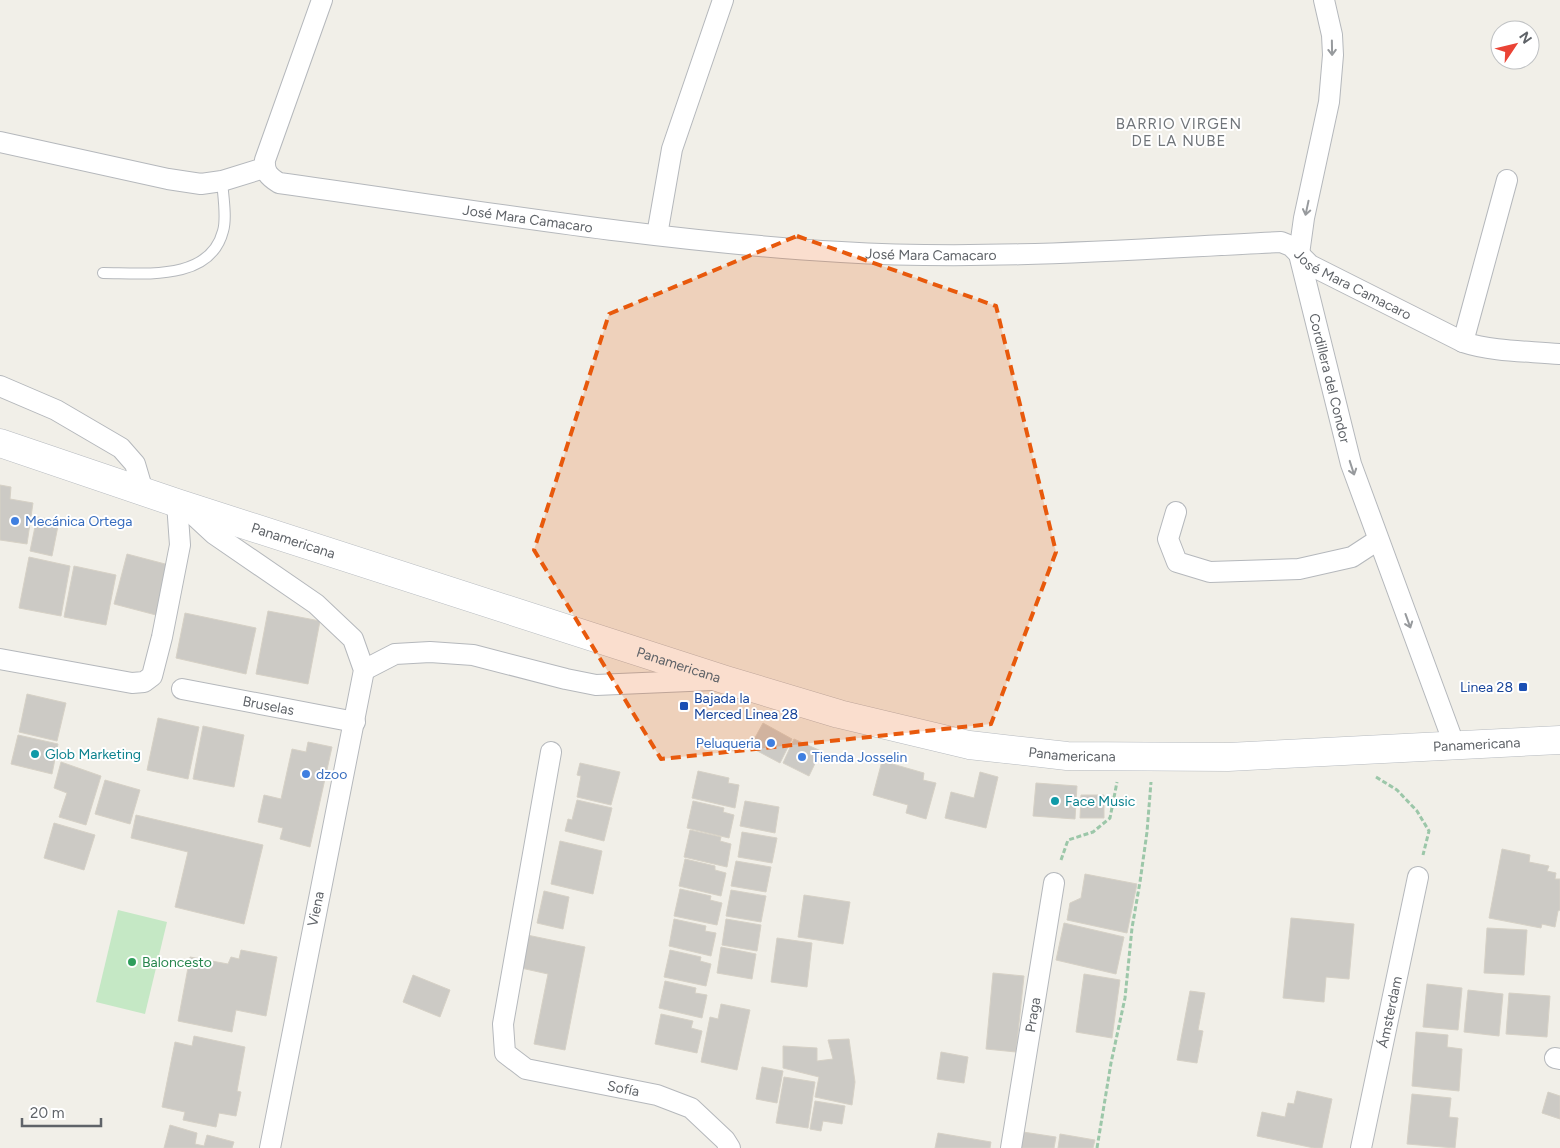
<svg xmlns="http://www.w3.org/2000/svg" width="1560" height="1148" viewBox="0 0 1560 1148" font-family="Figtree,sans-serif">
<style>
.green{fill:#c5e8c5}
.building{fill:#cccac5;stroke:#d6d1c6}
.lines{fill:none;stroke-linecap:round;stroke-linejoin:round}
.lane-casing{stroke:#b5b8bc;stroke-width:12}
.street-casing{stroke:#b5b8bc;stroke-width:22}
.secondary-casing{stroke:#b6babf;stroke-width:29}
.path{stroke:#9cc7a9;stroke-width:3;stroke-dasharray:5 2.5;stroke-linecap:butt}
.lane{stroke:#fff;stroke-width:10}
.street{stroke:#fff;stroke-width:20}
.secondary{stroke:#fff;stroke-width:28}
.oneway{stroke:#979a9d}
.marked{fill:#e8590c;fill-opacity:0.2;stroke:#e8590c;stroke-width:4;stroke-dasharray:10 6;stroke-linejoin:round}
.shop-dot{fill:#3f7fe0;stroke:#fff;stroke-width:2}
.transit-dot{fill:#1a4fb4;stroke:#fff;stroke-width:2}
.culture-dot{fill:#0f9aa8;stroke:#fff;stroke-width:2}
.leisure-dot{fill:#2e9e5b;stroke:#fff;stroke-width:2}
.labels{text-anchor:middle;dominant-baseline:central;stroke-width:4;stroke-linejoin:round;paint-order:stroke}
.street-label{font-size:14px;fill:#5f6368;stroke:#fff}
.shop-label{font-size:14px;fill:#366cbe;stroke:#fff;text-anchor:start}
.transit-label{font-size:14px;fill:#164399;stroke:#fff;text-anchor:end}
.culture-label{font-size:14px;fill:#0d838f;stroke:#fff;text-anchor:start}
.leisure-label{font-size:14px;fill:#27864d;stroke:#fff;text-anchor:start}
.neighbourhood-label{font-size:15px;letter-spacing:1px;fill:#70757a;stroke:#fff}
</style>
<rect width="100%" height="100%" fill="#f1efe8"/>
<path class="green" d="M118 910 167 922 145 1014 96 1002Z"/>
<path class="building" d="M0 485 11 487 10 499 33 503 27 544 0 540Z
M37 517 59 521 52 556 30 551Z
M127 554 169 565 156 615 114 604Z
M29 557 70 566 61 616 19 608Z
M74 566 116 575 106 625 64 617Z
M268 611 320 621 308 684 256 674Z
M185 613 256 628 246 674 176 658Z
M27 694 66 703 57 741 19 732Z
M158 718 199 727 188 779 147 770Z
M763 723 792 739 780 763 750 747Z
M203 726 244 735 234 787 193 779Z
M18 735 58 744 52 774 11 764Z
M794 739 821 751 809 776 783 763Z
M308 742 332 747 310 847 280 839 283 828 258 822 264 795 281 799 292 749 306 752Z
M882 761 924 773 923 780 936 783 926 819 906 813 908 805 873 795Z
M61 762 101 776 86 825 59 817 67 793 54 788Z
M580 763 620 772 611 805 577 797 581 776 577 775Z
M698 771 729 778 728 783 739 785 735 808 692 798Z
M980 772 998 777 986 828 945 818 951 792 974 798Z
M105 780 140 790 130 824 95 814Z
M1036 783 1077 786 1075 819 1033 816Z
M1081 795H1104V818H1080Z
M577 800 612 808 604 841 565 831 568 819 572 820Z
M693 801 724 808 723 812 734 815 729 838 687 828Z
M745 801 779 807 775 833 740 826Z
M136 815 263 845 244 924 175 907 188 852 131 838Z
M54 823 95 835 84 870 44 858Z
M690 830 721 837 720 841 731 844 727 867 684 857Z
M742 832 777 838 772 863 738 857Z
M560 841 602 851 593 894 551 884Z
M1502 849 1530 855 1529 862 1549 866 1547 871 1556 873 1555 879H1560V910L1558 911 1555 927 1542 924 1541 928 1489 918Z
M685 859 715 866V870L726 873 721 896 679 886Z
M736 861 771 867 766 892 731 886Z
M1085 874 1137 884 1127 933 1067 920 1070 903 1081 898Z
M680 889 711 896 710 900 722 903 717 925 674 916Z
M731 890 766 896 761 922 726 916Z
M544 891 569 897 563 929 537 923Z
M804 895 850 902 843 944 798 937Z
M1291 918 1354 924 1349 979 1326 977 1324 1002 1283 998Z
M674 919 706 926 705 931 716 933 711 956 669 946Z
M726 919 761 925 757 951 722 945Z
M1064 923 1124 937 1116 974 1056 960Z
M1487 928 1527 930 1524 975 1484 973Z
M527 935 585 947 565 1050 534 1044 548 974 521 968Z
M777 938 812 943 807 987 771 982Z
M721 947 756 954 752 979 717 973Z
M241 950 277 957 266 1016 236 1010 232 1032 178 1021 190 957 228 964 231 957 239 959Z
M670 950 701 957 700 961 711 964 706 986 664 977Z
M993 973 1024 976 1016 1052 986 1049Z
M1084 974 1120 980 1112 1038 1076 1032Z
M413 975 450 990 440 1017 403 1002Z
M665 981 696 988 695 993 707 995 702 1018 659 1008Z
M1427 984 1462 988 1458 1030 1423 1027Z
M1468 990 1503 994 1499 1036 1464 1032Z
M1190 991 1205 993 1198 1030 1203 1031 1197 1063 1177 1060Z
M1509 993 1550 996 1547 1037 1506 1034Z
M721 1004 750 1010 737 1070 701 1062 710 1017 718 1019Z
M661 1014 693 1021 691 1028 702 1031 697 1053 655 1044Z
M1416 1032 1448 1035 1447 1047 1462 1049 1459 1091 1412 1086Z
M194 1036 245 1047 237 1091 241 1092 236 1116 219 1113 216 1127 183 1120 185 1112 162 1107 175 1042 192 1046Z
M849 1039 855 1082 852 1105 815 1097 819 1077 783 1068V1046L817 1048V1061L833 1059 828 1040Z
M941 1052 968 1057 964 1083 937 1079Z
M762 1067 783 1071 777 1103 756 1099Z
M784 1077 815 1082 808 1128 776 1123Z
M1297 1091 1332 1099 1322 1148H1314L1257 1136 1262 1112 1285 1117 1288 1103 1294 1104Z
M1548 1092 1560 1096V1119L1542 1113Z
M1412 1094 1451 1098 1449 1117 1458 1118 1455 1148 1407 1144Z
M815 1101 845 1106 842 1124 823 1121 821 1131 810 1129Z
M170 1125 197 1133 195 1144 204 1146 207 1135 234 1142 232 1148H164Z
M1023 1132 1056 1137 1054 1148H1021Z
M938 1133 991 1142 990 1148H935Z
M1060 1134 1095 1140 1093 1148H1058Z"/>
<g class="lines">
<defs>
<path id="lane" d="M103 273C143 273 210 282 223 231 227 218 223 195 222 181"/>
<g id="street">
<path id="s1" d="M322 0 265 160C264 172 269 177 279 183 466 209 653 241 841 252 988 261 1135 249 1281 242L1291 246 1310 265 1463 342C1493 352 1528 351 1560 354"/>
<path id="s2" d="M1324 0 1332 35 1333 55 1329 102 1304 218 1299 254 1351 464 1454 744"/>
<path d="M0 142 168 179 201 184 222 181 264 168"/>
<path d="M657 235 672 149 723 0"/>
<path d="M1463 342 1507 180"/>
<path d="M0 386 56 410 121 448 135 464 143 491"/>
<path d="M187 509 214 534 316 604 353 639 364 670 270 1148"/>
<path d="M1176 512 1168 539 1177 562 1210 572 1299 569 1352 557 1378 540"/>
<path d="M0 659 132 683 144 682 152 676 162 637 180 545 177 503"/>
<path d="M364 670 395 654 430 652 473 655 566 679 596 685 712 680"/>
<path id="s3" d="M182 689 355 722"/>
<path id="s4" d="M551 752 503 1024 505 1053 526 1069 657 1095 691 1108 725 1140 730 1148"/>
<path d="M1555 1058 1560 1059"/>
<path id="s5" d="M1011 1148 1054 883"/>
<path id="s6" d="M1361 1148 1418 877"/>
</g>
<g id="secondary">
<path id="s7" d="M0 443 177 503 726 680 839 714 969 745 1067 756 1228 757 1560 740"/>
</g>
</defs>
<use href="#lane" class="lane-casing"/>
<use href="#street" class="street-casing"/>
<use href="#secondary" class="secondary-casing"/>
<path class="path" d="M1376 777 1397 790 1417 811 1429 831 1423 855
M1061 860 1068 840 1093 832 1110 818 1117 782
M1097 1148 1111 1063 1125 998 1132 928 1140 882 1147 832 1151 782"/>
<use href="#lane" class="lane"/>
<use href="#street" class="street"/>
<use href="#secondary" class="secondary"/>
</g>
<defs><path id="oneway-shaft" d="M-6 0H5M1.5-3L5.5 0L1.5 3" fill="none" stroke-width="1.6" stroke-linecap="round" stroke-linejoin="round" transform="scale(1.25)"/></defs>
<g class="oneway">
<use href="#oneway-shaft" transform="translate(1332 48) rotate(89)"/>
<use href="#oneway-shaft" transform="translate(1307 208) rotate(102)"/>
<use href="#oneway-shaft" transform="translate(1352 468) rotate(72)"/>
<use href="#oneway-shaft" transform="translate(1408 621) rotate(70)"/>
</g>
<path class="marked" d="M797 236 996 306 1056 552 991 724 661 759 534 550 609 314Z"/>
<g class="shop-dot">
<circle cx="15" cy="521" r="5"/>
<circle cx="771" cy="743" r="5"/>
<circle cx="802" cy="757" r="5"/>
<circle cx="306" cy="774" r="5"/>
</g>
<g class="transit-dot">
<rect x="1518" y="682" width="10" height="10" rx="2.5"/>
<rect x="679" y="701" width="10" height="10" rx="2.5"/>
</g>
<g class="culture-dot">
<circle cx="35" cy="754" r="5"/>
<circle cx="1055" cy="801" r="5"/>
</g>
<circle class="leisure-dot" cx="132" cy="962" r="5"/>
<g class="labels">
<g class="street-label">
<text stroke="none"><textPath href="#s1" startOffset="450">José Mara Camacaro</textPath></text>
<text stroke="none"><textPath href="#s1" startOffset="855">José Mara Camacaro</textPath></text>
<text stroke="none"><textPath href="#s1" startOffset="1290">José Mara Camacaro</textPath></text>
<text stroke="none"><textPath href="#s2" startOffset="386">Cordillera del Condor</textPath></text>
<text stroke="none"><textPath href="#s7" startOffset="309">Panamericana</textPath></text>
<text stroke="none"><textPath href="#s7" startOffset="714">Panamericana</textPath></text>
<text stroke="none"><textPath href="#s3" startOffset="88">Bruselas</textPath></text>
<text stroke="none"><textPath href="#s7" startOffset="1524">Panamericana</textPath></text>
<text stroke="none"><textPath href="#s7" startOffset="1119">Panamericana</textPath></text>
<text transform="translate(316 909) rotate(-78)">Viena</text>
<text stroke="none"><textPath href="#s6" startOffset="139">Ámsterdam</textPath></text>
<text stroke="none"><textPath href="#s5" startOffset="135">Praga</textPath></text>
<text stroke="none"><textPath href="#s4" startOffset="431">Sofía</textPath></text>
</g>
<g class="shop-label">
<text x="25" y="521">Mecánica Ortega</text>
<text x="761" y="743" text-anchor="end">Peluqueria</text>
<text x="812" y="757">Tienda Josselin</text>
<text x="316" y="774">dzoo</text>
</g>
<g class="transit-label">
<text x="1513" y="687">Linea 28</text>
<text x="694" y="698" text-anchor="start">Bajada la<tspan x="694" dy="16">Merced Linea 28</tspan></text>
</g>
<g class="culture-label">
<text x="45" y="754">Glob Marketing</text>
<text x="1065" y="801">Face Music</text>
</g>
<g class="leisure-label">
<text x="142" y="962">Baloncesto</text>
</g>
<g class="neighbourhood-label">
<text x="1179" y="124">BARRIO VIRGEN<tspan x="1179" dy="17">DE LA NUBE</tspan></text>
</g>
</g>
<g transform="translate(1515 45) rotate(55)"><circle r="24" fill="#ffffff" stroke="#bfc1c3"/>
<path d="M0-4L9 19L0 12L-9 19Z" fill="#ea4335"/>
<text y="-8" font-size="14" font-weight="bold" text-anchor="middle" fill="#5f6368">N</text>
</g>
<path d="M22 1118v8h79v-8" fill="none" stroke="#5f6368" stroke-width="2.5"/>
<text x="30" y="1118" font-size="15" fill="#5f6368" stroke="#ffffff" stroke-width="4" paint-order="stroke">20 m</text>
</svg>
